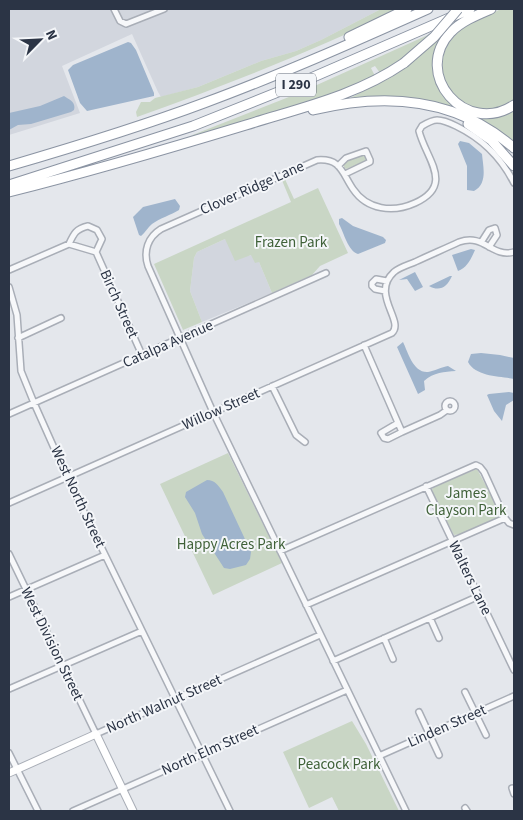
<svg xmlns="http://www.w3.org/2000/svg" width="523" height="820" viewBox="0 0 523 820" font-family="'Source Sans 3',sans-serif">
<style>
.built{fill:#d2d6de}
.green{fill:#c9d6c5}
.water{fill:#9fb4cc}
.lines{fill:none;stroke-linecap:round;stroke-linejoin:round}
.street-casing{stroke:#a9aeb7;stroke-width:8}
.secondary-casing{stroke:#a9aeb7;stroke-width:9}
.highway-casing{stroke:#8b94a3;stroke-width:11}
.street{stroke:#f7f8fa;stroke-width:5}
.secondary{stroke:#fff;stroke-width:7}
.highway{stroke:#fff;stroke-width:9}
.highway-bridge-casing{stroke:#8b94a3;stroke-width:11;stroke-linecap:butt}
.highway-bridge{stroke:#fff;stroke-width:9}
.labels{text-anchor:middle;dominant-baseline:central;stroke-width:4;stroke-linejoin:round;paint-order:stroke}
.shield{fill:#f4f6f9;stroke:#676e7b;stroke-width:1}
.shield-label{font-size:14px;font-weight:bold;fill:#2b3445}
.street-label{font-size:15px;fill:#2b3445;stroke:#f4f6f9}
.park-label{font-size:15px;fill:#3f6138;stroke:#f4f6f9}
</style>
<rect width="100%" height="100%" fill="#e4e7ec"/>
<path class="built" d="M9 9H381L321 40 296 51 261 61 198 87 161 97 158 92 132 34 62 66 80 113 9 135Z
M225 239 246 256 252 255 259 262 272 293 202 322 190 291 194 258 197 252Z"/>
<path class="green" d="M381 9H399C314 51 226 85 137 117L136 112 141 102H150L155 98 198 87 261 61 296 51 321 40Z
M501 9H514V99C475 133 420 79 452 39 463 24 485 17 501 9Z
M459 21C453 27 445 32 440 40 412 88 469 136 514 110V144L431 102 394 96 348 99 390 78 407 67 401 59 380 73 375 66 371 68 375 76 335 93 207 133 190 136 299 93Z
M363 153 366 155V161L346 169 344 167 343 164Z
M284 177 294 199 318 188 348 253 320 266 312 275 272 293 259 262 255 263 251 255 235 261 225 239 197 252 194 258 190 291 202 322 183 330 154 264 291 202 281 178Z
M228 453 282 563 213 595 160 484Z
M477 469 492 497 499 515 496 518 460 534 454 535 433 494 432 489 435 486Z
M352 721 366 744 399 811H339L332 797 309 808 283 752Z"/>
<path class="water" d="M128 42 131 43 136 50 154 93V96L87 111 80 103 68 70 73 65Z
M64 96C70 100 76 102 74 110L71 112 31 124 18 125 9 130V113L40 106Z
M460 141 469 143 482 154C483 166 488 184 474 191L467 190V166L458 144Z
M175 199 180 206 179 210C171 215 160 218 152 224 148 227 145 233 141 236L139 235 133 217 143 207Z
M342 218 353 226 383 237 386 240 385 243 358 254C348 251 344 233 339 224V219Z
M471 249 475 250C471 259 467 268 458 271L452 255Z
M415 272 423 287 415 291 407 279 399 280Z
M450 276H452C447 287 440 292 429 286Z
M403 342C408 352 413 373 428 372 434 371 442 367 448 366L456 371C444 372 434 372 424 381L425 390 418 394 397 347Z
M481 353 500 355 514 358V379C500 376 476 377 468 362L471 354Z
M509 392 514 393V400L506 405 502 421 494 411 487 395 489 394Z
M207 480C215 480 218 485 223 492L251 552 250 559 246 565 230 569 224 568 202 534 195 513 185 497 186 492Z"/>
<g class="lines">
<defs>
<path id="street" d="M114 9 120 21 126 24 164 9
M338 166 346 158 366 151 370 160V162L345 174
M482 241 489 230 495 228 497 235 489 247
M69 244C74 233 76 229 88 226L97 230 102 239 96 252
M9 270 69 244 96 252 142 355
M9 287 17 315 21 371 34 403 67 477 230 811
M385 291 375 289 372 286V283L376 279 387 281
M18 338 61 318
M364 345 402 432 440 415 447 410
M272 386 296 435 305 442
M445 406a5 5 0 1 1 10 0a5 5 0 1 1-10 0Z
M9 414 326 273
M398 423 381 433 384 438 388 439 402 432
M426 486 514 670
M9 503 392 333C405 321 370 294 394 272 400 267 408 265 415 262 430 255 444 249 459 242 485 233 491 258 514 252
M280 551 476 465 480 467 484 472 505 518 509 523 514 525
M9 554 96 734 320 635
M9 597 105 555
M306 605 505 518
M430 618 439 638
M384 638 393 659
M333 661 479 596
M9 689 142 631
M465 692 486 735
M419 712 439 755
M9 753 38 811
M379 756 514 696
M512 788 514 794
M465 808 467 811
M73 811 347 690
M406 811 213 412 148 266C143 251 148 237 161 229L317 160C341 158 342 173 353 189 367 210 393 213 415 203 455 185 426 159 419 131L422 126C427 123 432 120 437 120 444 120 450 123 456 126 483 139 501 157 514 183"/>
<path id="secondary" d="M9 773 96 734 133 811"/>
<path id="highway" d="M491 9C477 15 462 21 451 32 411 74 466 137 514 105
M349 37 407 9
M313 110C386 92 456 97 514 148
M468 124 491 140 514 166
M9 166C74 147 140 127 204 103 280 75 354 42 428 9
M9 185 193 126 288 88 470 9
M9 192C89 172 167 149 246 125 300 108 356 96 404 63"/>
</defs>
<use href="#street" class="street-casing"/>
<use href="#secondary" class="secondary-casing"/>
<use href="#highway" class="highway-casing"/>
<use href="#street" class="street"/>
<use href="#secondary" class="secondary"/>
<use href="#highway" class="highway"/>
<defs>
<path id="highway-bridge" d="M404 63 434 37 458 9"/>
</defs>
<use href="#highway-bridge" class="highway-bridge-casing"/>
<use href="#highway-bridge" class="highway-bridge"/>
</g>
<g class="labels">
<rect class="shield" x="276" y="73.5" width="40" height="23" rx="4"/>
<g class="shield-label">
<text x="296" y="85">I 290</text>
</g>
<g class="street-label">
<text transform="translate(252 188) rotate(-24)">Clover Ridge Lane</text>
<text transform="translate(119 304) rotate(66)">Birch Street</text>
<text transform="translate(168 344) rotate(-24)">Catalpa Avenue</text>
<text transform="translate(221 409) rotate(-24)">Willow Street</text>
<text transform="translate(78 497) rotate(65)">West North Street</text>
<text transform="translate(470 578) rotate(64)">Walters Lane</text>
<text transform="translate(52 644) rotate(64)">West Division Street</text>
<text transform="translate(164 704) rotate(-24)">North Walnut Street</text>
<text transform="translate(447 726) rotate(-24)">Linden Street</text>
<text transform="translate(210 750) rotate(-24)">North Elm Street</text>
</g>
<g class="park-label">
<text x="291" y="242">Frazen Park</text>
<text x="466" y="493">James<tspan x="466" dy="17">Clayson Park</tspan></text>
<text x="231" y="544">Happy Acres Park</text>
<text x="339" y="764">Peacock Park</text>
</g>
</g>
<rect width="523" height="820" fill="none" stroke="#2b3445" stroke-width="20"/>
<g transform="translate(40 40) rotate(66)" stroke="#f4f6f9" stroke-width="4" paint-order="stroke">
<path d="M0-4L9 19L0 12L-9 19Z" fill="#2b3445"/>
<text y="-8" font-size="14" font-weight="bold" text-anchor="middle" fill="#2b3445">N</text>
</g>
</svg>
